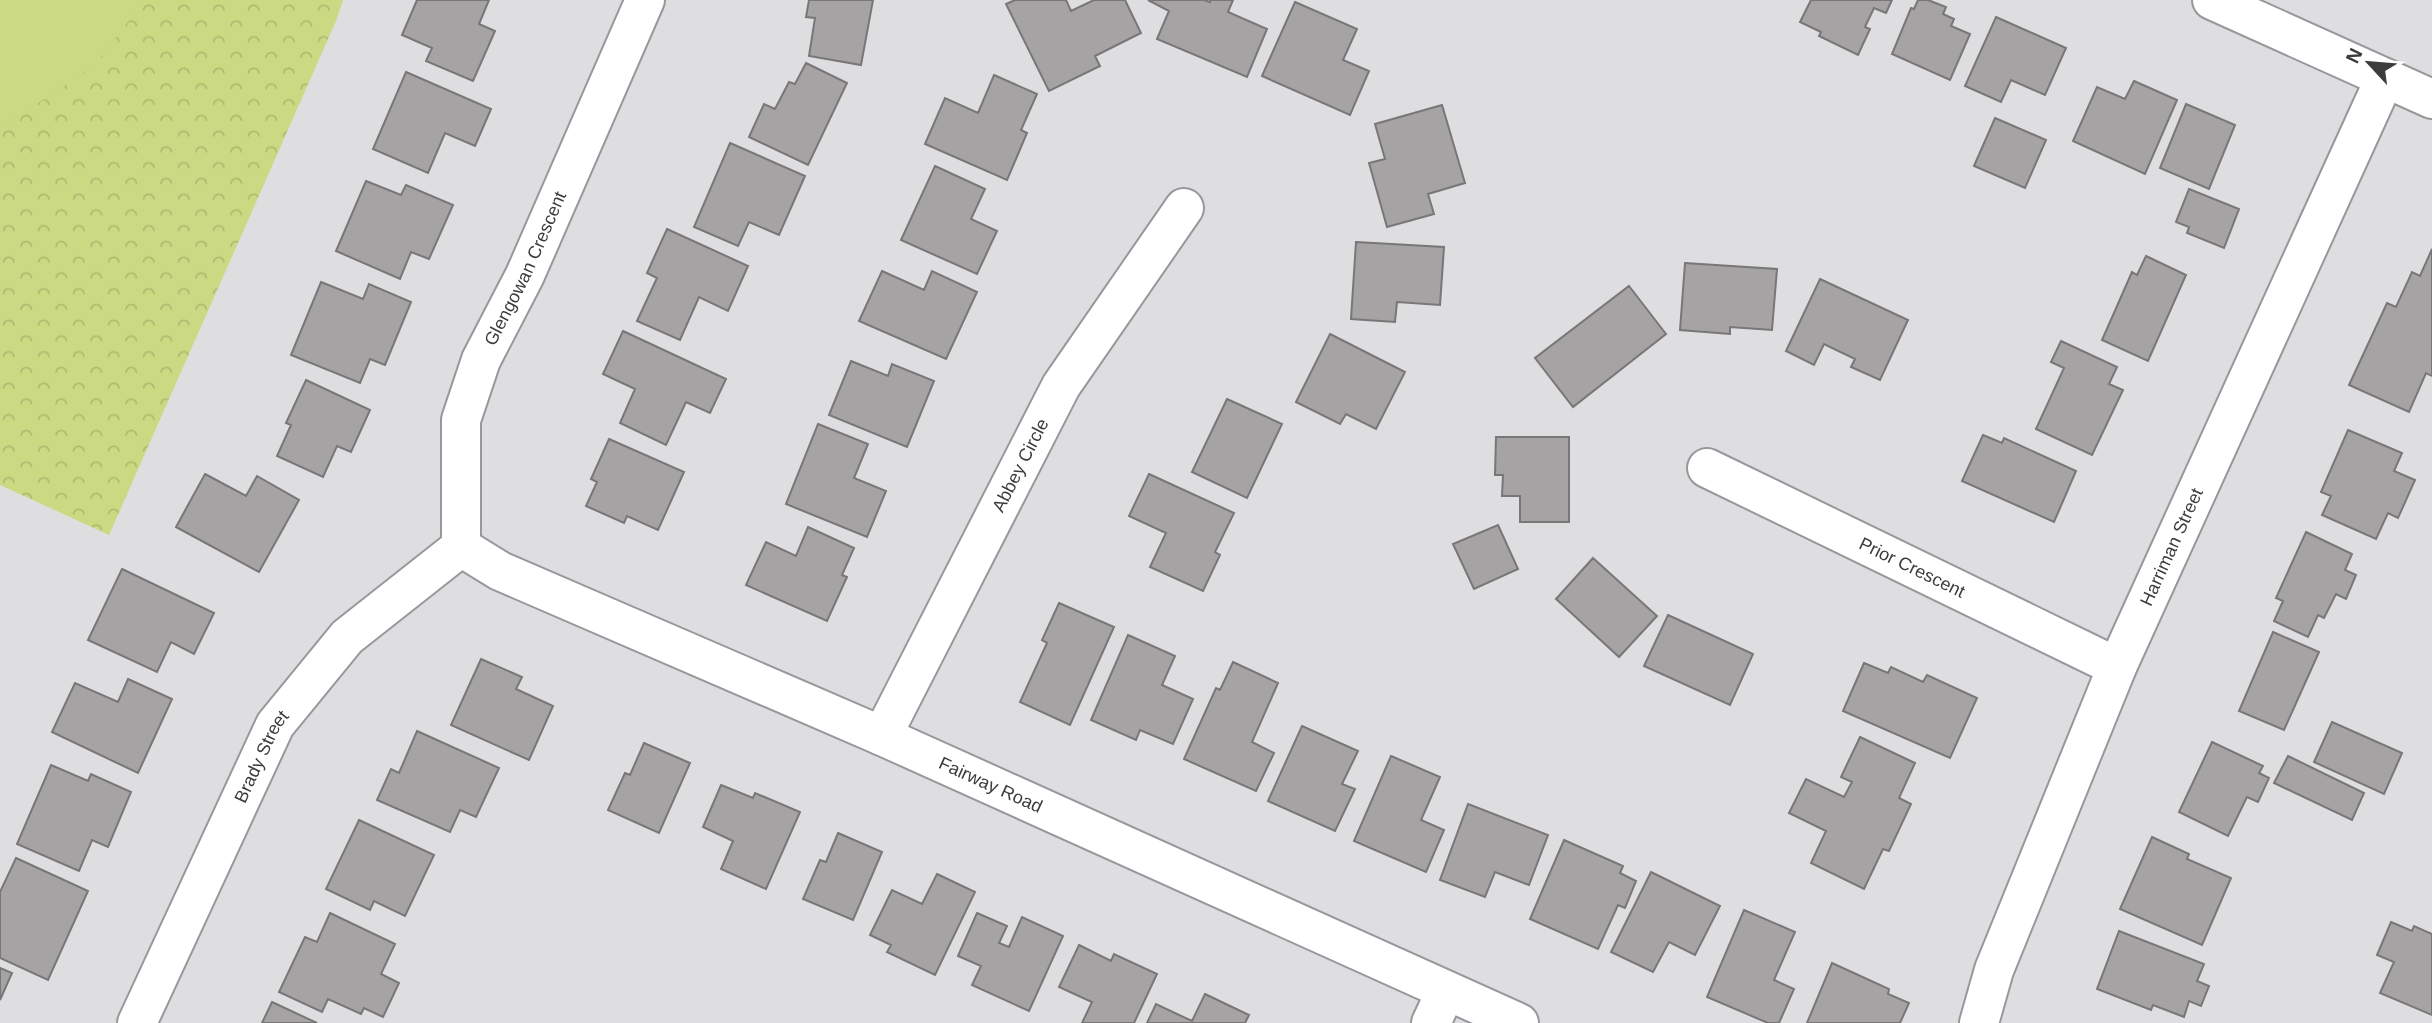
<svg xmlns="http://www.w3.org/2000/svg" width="2432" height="1023" viewBox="0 0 2432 1023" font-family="Helvetica,sans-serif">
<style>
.park{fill:url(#park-crowns)}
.garden{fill:#cad982}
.building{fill:#a6a3a4;stroke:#797677;stroke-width:2}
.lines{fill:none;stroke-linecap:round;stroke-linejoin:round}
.street-casing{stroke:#97989b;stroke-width:42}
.secondary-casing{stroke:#97989b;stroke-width:42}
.street{stroke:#fff;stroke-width:38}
.secondary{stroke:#fff;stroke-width:38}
.labels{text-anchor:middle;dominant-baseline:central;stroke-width:5;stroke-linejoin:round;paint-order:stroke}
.street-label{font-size:18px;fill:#3c3c3d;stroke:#fff}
</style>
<defs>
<pattern id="park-crowns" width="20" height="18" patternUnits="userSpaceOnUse" patternTransform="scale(1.75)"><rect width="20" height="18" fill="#cad982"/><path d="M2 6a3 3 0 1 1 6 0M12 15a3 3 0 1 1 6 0" fill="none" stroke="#aebb71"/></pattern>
</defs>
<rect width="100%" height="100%" fill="#dedee1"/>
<path class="park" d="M0 0H343L336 21 109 535 0 485Z"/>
<path class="garden" d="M0 0H145L94 66 14 119 0 123Z"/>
<path class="building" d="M417 0H489L479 24 495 31 473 81 426 61 432 48 402 35Z
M809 0H873L861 65 809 56 815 18 806 17Z
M1015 0H1066L1071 11 1094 0H1125L1141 33 1095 56 1100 66 1049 91 1006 4Z
M1148 0H1204L1210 2V0H1233L1228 12 1267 29 1247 77 1157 39 1169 11Z
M1811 0H1892L1886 13 1874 8 1865 27 1870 29 1858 55 1819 36 1821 32 1800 22Z
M1918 0H1928L1946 7 1943 14 1954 19 1951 26 1970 34 1950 80 1892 54 1911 8 1914 9Z
M1295 2 1357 29 1343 60 1369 71 1350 115 1262 76Z
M1996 17 2066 48 2045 95 2011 80 2001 102 1965 86Z
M806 63 847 83 808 165 749 137 764 104 775 109 789 82 795 84Z
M406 72 491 109 475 146 445 133 428 173 373 149Z
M994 75 1037 94 1021 130 1027 133 1007 180 925 144 945 98 978 113Z
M2134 81 2177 100 2145 174 2073 141 2097 87 2125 99Z
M2186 104 2235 125 2209 189 2160 168Z
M1442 105 1465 183 1428 194 1434 214 1387 227 1369 163 1385 159 1375 124Z
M1995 118 2046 140 2025 188 1974 166Z
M730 143 805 176 779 235 749 222 738 246 694 227Z
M935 166 985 189 971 219 997 231 977 274 901 240Z
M366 181 401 195 406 185 453 205 429 259 411 252 400 279 336 251Z
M2189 189 2239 209 2224 248 2187 233 2189 227 2176 222Z
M667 229 748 266 728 311 699 297 680 340 637 321 657 278 647 273Z
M1356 242 1444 247 1440 305 1397 302 1395 322 1351 319Z
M2432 249V376L2426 373 2409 412 2349 385 2387 303 2396 307 2412 272 2420 276Z
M2146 256 2186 275 2148 361 2102 340 2132 272 2137 275Z
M1685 263 1777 269 1772 330 1730 327V334L1680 330Z
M882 271 924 290 932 271 977 292 946 359 859 321Z
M1820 279 1908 320 1880 380 1851 367 1855 359 1824 344 1814 365 1786 351Z
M321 282 363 299 369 284 411 302 385 365 370 359 360 383 291 355Z
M1629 286 1666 334 1573 407 1535 358Z
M623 331 726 379 710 413 686 402 666 445 620 423 635 389 603 374Z
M1330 334 1405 372 1376 429 1346 414 1340 424 1296 402Z
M2061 341 2117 367 2109 384 2123 390 2092 455 2036 429 2064 368 2051 362Z
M851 361 888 376 892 364 934 381 907 447 829 415Z
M306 380 370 410 351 452 337 446 323 477 277 456 291 425 286 423Z
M1227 399 1282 424 1247 498 1192 472Z
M818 424 868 444 854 478 886 491 867 537 786 504Z
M2348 430 2402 453 2394 471 2415 480 2398 518 2388 513 2376 539 2322 515 2331 496 2321 492Z
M1983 435 2002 443 2004 438 2076 471 2054 522 1962 481Z
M1496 437H1569V522H1520V496H1502L1503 475H1495Z
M609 439 684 472 658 530 627 516 624 523 586 506 597 482 591 479Z
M205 474 246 496 257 476 299 500 259 572 176 527Z
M1149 474 1234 513 1215 552 1220 555 1203 591 1150 567 1166 533 1129 516Z
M1498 525 1518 569 1474 589 1453 544Z
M808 527 854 548 842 575 847 577 827 621 746 585 766 542 796 556Z
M2306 532 2352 554 2345 570 2356 575 2346 599 2336 594 2324 618 2318 615 2308 637 2274 621 2283 601 2276 598Z
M1593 558 1657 616 1619 657 1556 599Z
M122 569 214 613 194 654 171 642 157 672 88 640Z
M1059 603 1114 627 1070 725 1020 702 1047 643 1042 640Z
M1668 615 1753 654 1730 705 1644 666Z
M2273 632 2319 652 2284 730 2239 711Z
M1128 635 1175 656 1162 685 1193 699 1173 744 1140 730 1136 740 1091 720Z
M481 659 522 677 516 689 553 706 529 760 451 725Z
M1233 662 1278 683 1252 742 1274 753 1256 791 1184 759 1216 688 1220 690Z
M1864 663 1888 673 1891 667 1923 682 1927 675 1977 698 1950 758 1843 711Z
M128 679 172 699 138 773 52 732 75 683 118 702Z
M2332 722 2402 753 2384 794 2314 762Z
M1302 726 1358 751 1342 784 1355 789 1335 831 1268 801Z
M417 731 499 768 476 817 460 810 450 832 377 800 391 769 399 773Z
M1860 737 1915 763 1899 798 1911 804 1889 851 1883 849 1864 889 1811 863 1826 831 1789 813 1806 779 1844 797 1852 782 1841 777Z
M2212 742 2263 766 2259 773 2269 778 2258 802 2247 797 2228 836 2179 812Z
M644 743 690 763 659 833 608 810 625 773 630 775Z
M1391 756 1440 777 1421 820 1444 830 1426 872 1354 841Z
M2288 756 2364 793 2352 820 2274 783Z
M51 765 88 781 91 774 131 792 108 847 92 840 79 871 17 844Z
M721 785 753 798 755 793 800 812 766 889 721 869 733 841 703 827Z
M1468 804 1548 835 1529 885 1495 872 1485 897 1440 880Z
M359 820 434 855 405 916 374 901 370 910 326 889Z
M838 833 882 852 853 920 803 899 820 860 826 862Z
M2152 837 2189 854 2187 859 2231 878 2202 945 2120 909Z
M1564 840 1623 866 1620 873 1636 881 1625 908 1618 905 1598 949 1530 919Z
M16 858 88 891 48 980 0 958V892Z
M1651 872 1720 906 1695 955 1669 942 1653 972 1611 952Z
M937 874 975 892 935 975 887 952 891 945 870 935 892 890 922 904Z
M1744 910 1795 932 1774 980 1794 989 1779 1023H1768L1707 997Z
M330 913 395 944 381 974 399 983 383 1017 364 1008 361 1014 328 999 322 1012 279 992 305 937 317 942Z
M977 913 1007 926 999 943 1009 947 1022 917 1063 936 1029 1011 972 985 981 966 958 956Z
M2391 922 2412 931 2414 926 2432 934V1015L2380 993 2394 962 2377 955Z
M2119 931 2204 964 2197 981 2209 986 2201 1006 2189 1001 2184 1017 2153 1005 2151 1010 2097 989Z
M1079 945 1111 961 1114 954 1157 974 1134 1023H1082L1092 1002 1059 987Z
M1832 963 1889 989 1888 994 1909 1003 1900 1023H1807Z
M0 968 12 973 0 1000Z
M1205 994 1249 1015 1245 1023H1147L1156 1004 1192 1021Z
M272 1002 317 1023H262Z"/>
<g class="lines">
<defs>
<g id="street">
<path id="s1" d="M1707 468 2117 667"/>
<path id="s2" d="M461 547 500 571 882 736 1519 1023"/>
<path id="s3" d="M461 547V420L481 360 525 275 645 0"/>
<path id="s4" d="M882 736 1061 386 1184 208"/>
<path id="s5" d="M137 1023 275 725 347 637 461 547"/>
<path d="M1431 1023 1446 991"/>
</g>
<g id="secondary">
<path d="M2212 0 2432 99"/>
<path id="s6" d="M1979 1023 1994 970 2117 667 2385 78"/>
</g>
</defs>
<use href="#street" class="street-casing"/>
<use href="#secondary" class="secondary-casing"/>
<use href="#street" class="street"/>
<use href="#secondary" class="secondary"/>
</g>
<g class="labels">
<g class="street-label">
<text stroke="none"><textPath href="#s3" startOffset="292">Glengowan Crescent</textPath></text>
<text stroke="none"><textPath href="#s4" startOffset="304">Abbey Circle</textPath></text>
<text stroke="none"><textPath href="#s6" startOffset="514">Harriman Street</textPath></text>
<text stroke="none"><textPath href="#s1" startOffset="228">Prior Crescent</textPath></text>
<text stroke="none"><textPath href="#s5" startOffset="294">Brady Street</textPath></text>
<text stroke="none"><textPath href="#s2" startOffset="581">Fairway Road</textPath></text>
</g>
</g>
<g transform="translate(2369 63) rotate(296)" stroke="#ffffff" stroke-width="5" paint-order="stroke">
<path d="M0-5L12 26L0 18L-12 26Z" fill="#3c3c3d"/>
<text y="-10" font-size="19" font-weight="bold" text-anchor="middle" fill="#3c3c3d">N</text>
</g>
</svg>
